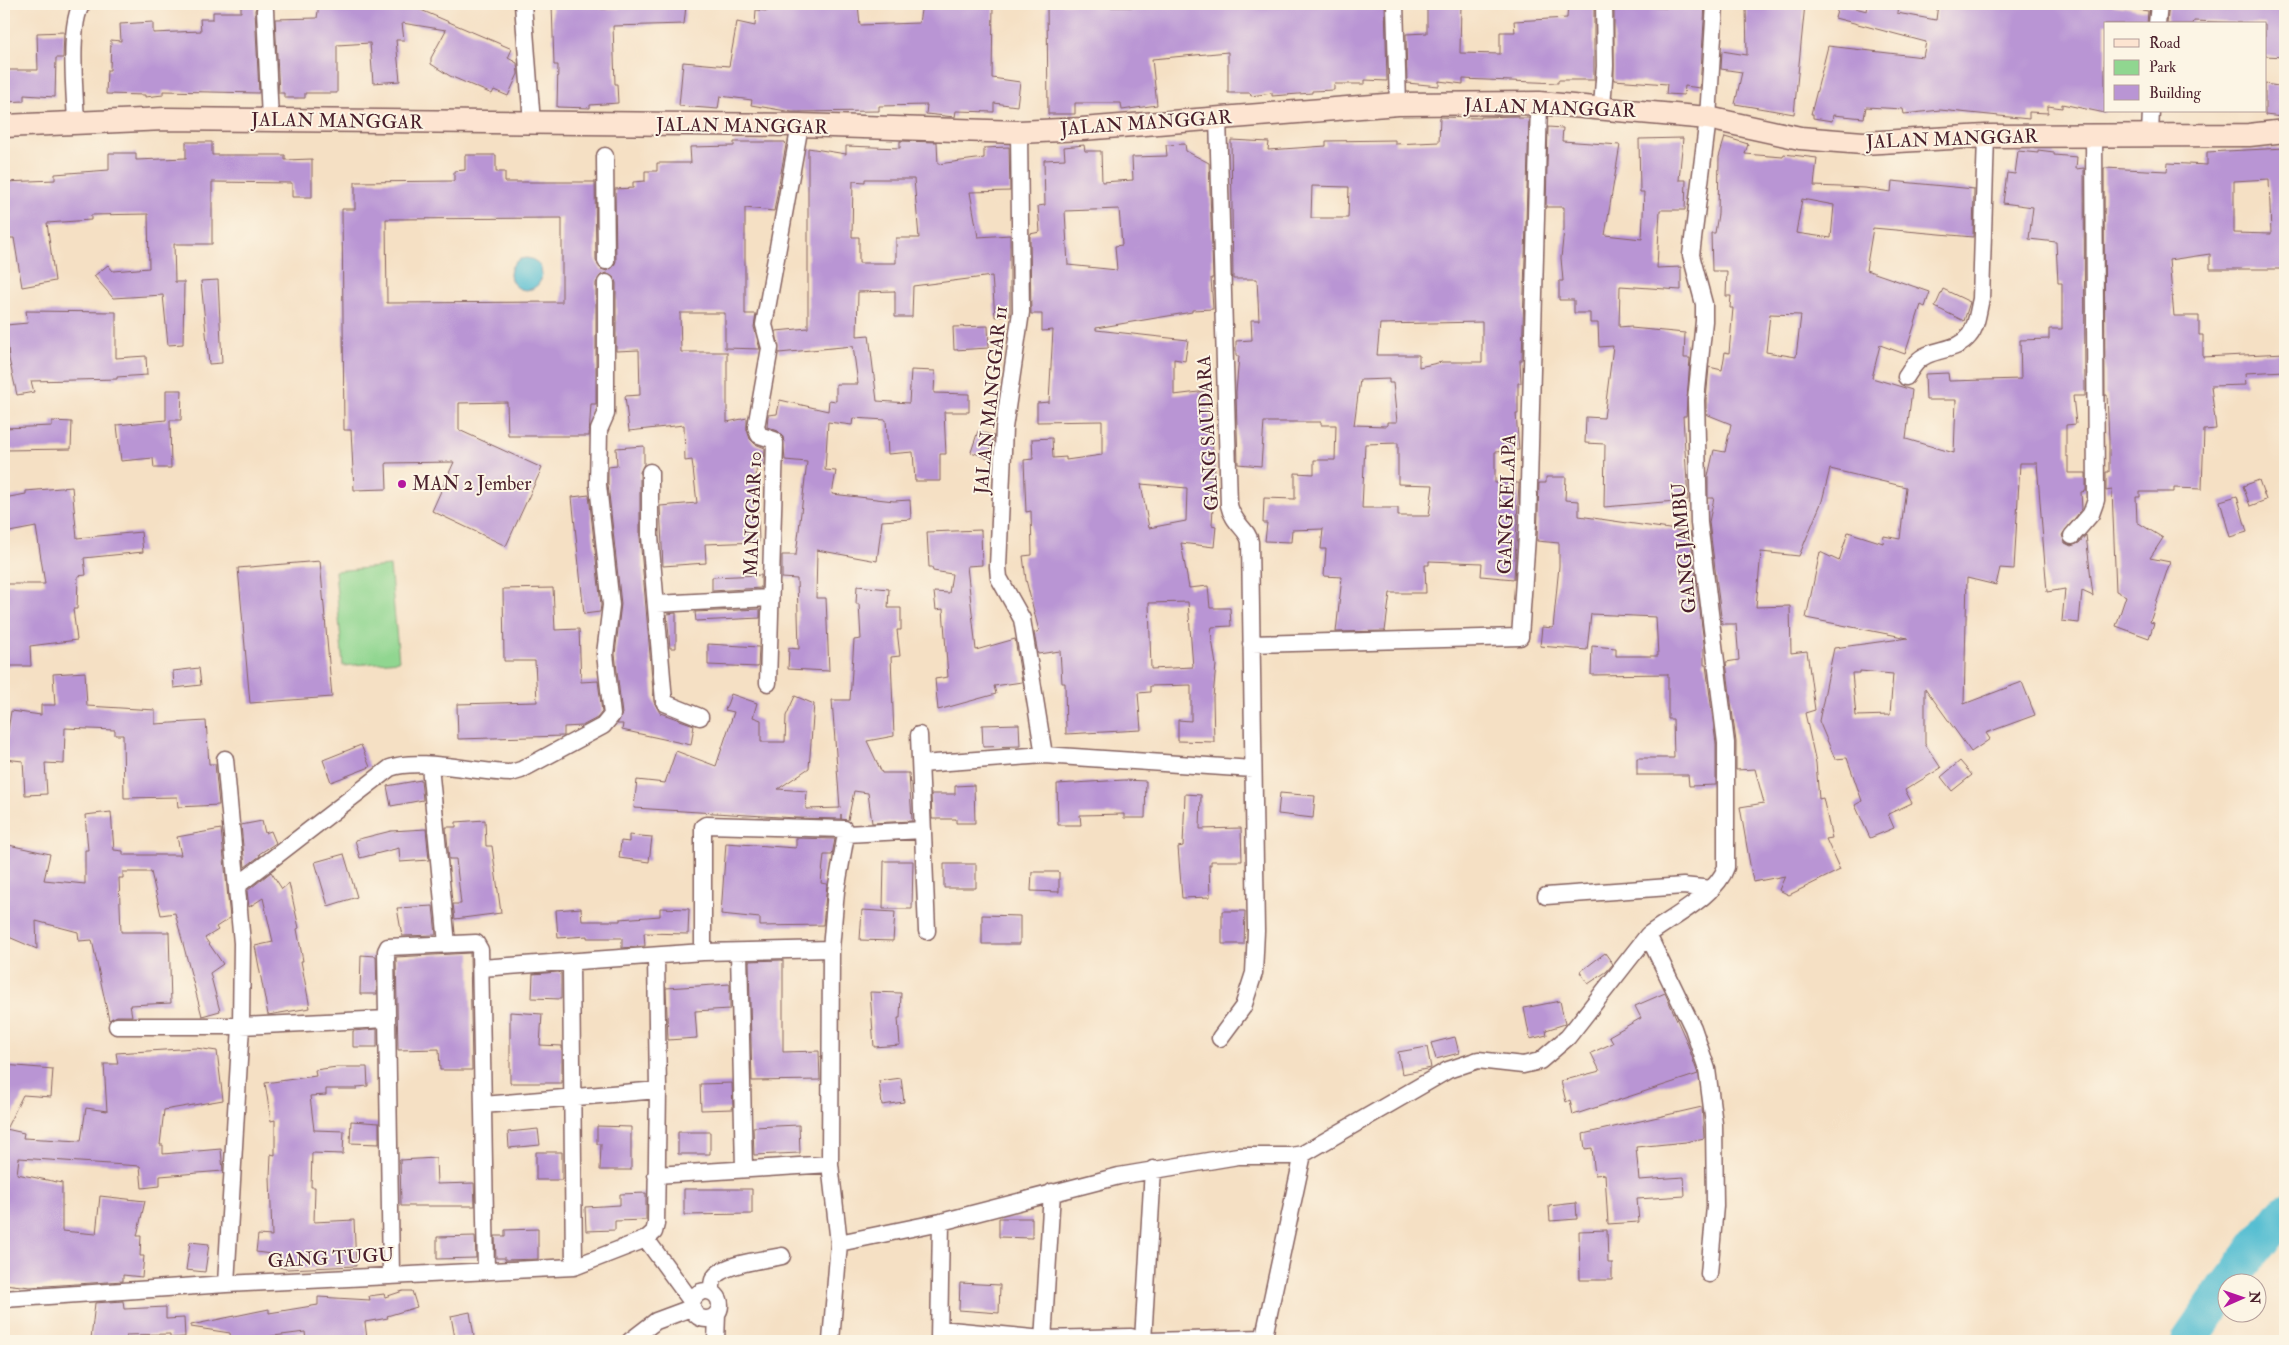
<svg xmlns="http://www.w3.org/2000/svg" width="2289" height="1345" viewBox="0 0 2289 1345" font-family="'IM FELL Double Pica',serif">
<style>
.green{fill:#90d690;stroke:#6d7a5e}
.water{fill:#55bed2;stroke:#506e7e}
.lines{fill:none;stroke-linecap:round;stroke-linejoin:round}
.river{stroke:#55bed2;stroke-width:36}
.building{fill:#b995d4;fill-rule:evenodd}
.minor-casing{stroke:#866361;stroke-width:19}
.secondary-casing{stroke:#866361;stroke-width:25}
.minor{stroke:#fff;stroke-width:16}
.secondary{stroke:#fde4d1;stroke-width:22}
.poi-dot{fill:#b5179e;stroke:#fcf5e5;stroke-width:2}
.labels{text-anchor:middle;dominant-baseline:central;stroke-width:4;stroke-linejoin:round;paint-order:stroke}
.street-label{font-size:19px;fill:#4a1f2b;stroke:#fcf5e5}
.poi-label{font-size:19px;fill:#4a1f2b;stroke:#fcf5e5;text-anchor:start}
</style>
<rect width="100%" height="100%" fill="#fcf5e5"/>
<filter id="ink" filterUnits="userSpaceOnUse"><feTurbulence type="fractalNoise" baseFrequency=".02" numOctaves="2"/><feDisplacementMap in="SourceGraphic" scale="10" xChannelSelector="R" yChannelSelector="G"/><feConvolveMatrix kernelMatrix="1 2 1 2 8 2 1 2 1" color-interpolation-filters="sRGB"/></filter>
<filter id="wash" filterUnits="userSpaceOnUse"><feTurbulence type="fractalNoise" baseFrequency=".0096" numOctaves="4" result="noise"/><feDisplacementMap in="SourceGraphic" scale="20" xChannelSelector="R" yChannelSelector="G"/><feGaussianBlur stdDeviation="1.12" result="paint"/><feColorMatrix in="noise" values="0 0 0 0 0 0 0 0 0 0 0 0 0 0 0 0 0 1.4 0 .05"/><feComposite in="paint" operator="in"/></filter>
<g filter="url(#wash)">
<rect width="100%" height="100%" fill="#f5e0c4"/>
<path class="green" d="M390 566 399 661 343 666 335 571Z"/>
<path class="water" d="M510 274a16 16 0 1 1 32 0a16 16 0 1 1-32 0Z"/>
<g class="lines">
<path class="river" d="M2230 1282 2285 1211
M2189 1341 2226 1287"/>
</g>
<g id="blocks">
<path class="building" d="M241 4H258L255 10 259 93 163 91V95L145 97V95L106 94 107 70H110L111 40 121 41 120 24 153 22V33L201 31 200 19H213V12H241Z
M319 4H407L512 49 508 58 517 63 518 74 508 96 494 90 492 94 450 76 431 64V58L446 30 402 23 404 40H396L400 81 373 83 370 43 337 45V93H305V98H284V93H279L275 19 317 18Z
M552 4H602L601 9 686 6 684 24 613 26 615 84H617L618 103 590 105V108L557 107 558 65H554Z
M768 4H858L860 25 919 23 922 4H993L992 78 1020 82 1017 106 994 103V112L956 111 955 117 926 114 927 105 879 106V111L792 112 751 105 752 100 720 96 718 109 679 106 683 62 729 66 737 22 755 26 756 10 768 11Z
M1047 4H1094L1093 7H1133V4H1385L1387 81 1365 80V84H1334V90L1312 91V93L1272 96V93L1251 96 1250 93H1228V52L1152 59 1157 105 1122 110 1121 103H1075V114H1048Z
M1427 4H1461L1460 53 1500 54V32H1515L1514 21 1567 18 1568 4 1594 7V80H1558V83L1463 79V84L1439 81V86L1407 83 1406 34 1427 33Z
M1666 4H1705L1700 88 1685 86 1684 95 1666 94 1667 84 1614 80V6L1666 8Z
M1785 4H1805L1794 114 1735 104 1742 72 1721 69 1722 51 1747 55 1746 8 1784 7Z
M1839 4 1867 11 1868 4H1898L1897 13 1936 20 1938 4H2105L2148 11 2147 24H2105V113L2062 104V108L2048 106V113L2029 112V119L1940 110 1904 114 1903 109 1866 107 1864 118 1833 115 1832 121 1813 118V114H1811L1828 46 1923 57 1926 42 1835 18Z
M2169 4 2285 6V57L2265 56V24L2194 21 2193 24H2167Z
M64 32 63 58H56L55 97 24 95V101L5 102 4 70H38L37 33Z
M2265 84 2285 87 2282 117 2265 115Z
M1518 116V118H1529L1522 360H1520L1521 383H1518V414H1516L1519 450 1495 452V483H1519L1514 579 1481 576 1482 563 1429 561V565H1425L1426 593H1390L1385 631 1336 632 1342 577 1324 576 1326 549H1321L1323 529 1292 530 1291 542 1265 541 1267 523H1263L1264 498 1295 499V473L1314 474V460H1335L1336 425H1321V422H1264L1261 466 1238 464 1236 392 1239 356H1236V341L1252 340 1251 320H1259L1257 279H1233L1231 140 1269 142 1268 150 1326 146V141L1395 140V144L1439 142 1440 117 1481 118V117ZM1312 186 1349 187 1348 218H1311ZM1482 322V362H1442L1419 367V355H1377L1380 324ZM1389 379V383H1393L1397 422H1387V426L1354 425 1360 380ZM1398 443V484L1433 485 1429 516H1398V508H1362L1365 444Z
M1548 127 1563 128 1562 141 1620 145 1605 235 1642 239 1644 192H1640L1639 139 1683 138 1679 180H1686L1685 210H1660L1657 268 1681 267V290L1620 286 1619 327 1631 326V328L1685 333 1684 358H1690L1686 416H1683L1688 500 1604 507 1605 444 1585 443 1586 417 1604 418 1613 346 1599 347 1598 323H1590V313H1574V300H1559V281H1563L1561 258 1564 229V207H1546Z
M1725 137 1748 144 1745 154 1783 157 1784 154 1817 158 1814 186 1865 188 1891 192 1892 181 1974 189 1973 237 1873 228 1866 270 1930 292 1925 307 1921 305 1905 354 1880 345 1872 378 1912 390 1906 439 1954 453 1956 400H1926L1925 374 1948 373 1949 381 2021 379 2020 340 2049 339V329H2062V283H2058L2056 242 2029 239 2033 207 2003 203 2007 173 2015 174 2018 151 2038 153V150L2054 152V155L2077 157 2076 169 2084 168 2085 396H2073L2076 424 2066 425V456H2068V473H2086V491L2081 492 2082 509 2062 535 2065 543 2071 546 2079 543 2086 535 2093 596 2082 591 2079 623 2062 621 2065 589 2047 592 2037 463H2020L2014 569 2000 568 1996 585 1967 578 1964 704 2022 682 2035 715 1986 733 1990 739 1971 752 1925 688V744L1941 768 1905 790 1912 803 1888 814 1894 828 1870 838 1855 805 1862 801 1847 758 1835 759 1819 721 1834 648 1908 638 1806 618 1820 552 1839 561 1848 532 1883 543 1884 536 1900 539 1906 487 1830 469 1822 501 1799 556 1761 552 1756 607 1790 606 1791 653 1807 651 1815 710 1805 713 1816 763 1819 799 1823 798 1832 838 1826 839 1840 870 1789 895 1779 890 1785 876 1753 882 1740 807 1764 803 1755 769 1736 770V742L1726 662 1739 660 1736 624H1722L1709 522 1714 498H1708V476L1714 450 1725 452 1731 424 1706 414V400L1709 367 1722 370 1725 352 1729 353 1733 308H1730L1731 296H1726L1727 271H1712L1711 233H1715L1718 214 1719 157ZM1802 199 1834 205 1831 238 1796 233ZM1770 314 1801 315 1796 357 1766 352ZM1860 671 1893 674 1890 715 1856 716 1852 673H1860Z
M900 141 937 142 938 164 984 158V148L1009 147 1010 191 970 192 978 237 1010 235V316L995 317 992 276 913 286 912 317H895V291L858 292 857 336 869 335 877 401 909 403 911 370 935 371 934 393 969 394V412H944L946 454H940V481H915L913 452 888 454 886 420 853 418 852 425 828 422 825 470 836 471 832 494 894 501 910 500 911 519 882 521 877 561 817 550 816 598H826L829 671 788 669 789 648 799 649 797 579 782 578V555H796L807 462 785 460 783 437 778 431 767 427 768 415 777 414 780 400 828 411 829 400 836 401V384H858L853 346 779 353 776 331 808 328V148L846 154V146L900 148ZM865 179H914L919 238H896V263H859V237H852L853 181 865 182Z
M186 142H212V155H285V160L312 159V197H292V183L212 182V244H174L175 282H184L183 344 168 345 163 295 113 298 94 276 108 265 113 271 149 268 148 214 91 215V220L47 223 55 281 22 287 14 238H4V182L55 180V174L109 170V153H136V160L186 158Z
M734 142H785L786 145 774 211 745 208V314H756L754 327 760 349 725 348V313H680L681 352H727V422L747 418V430L750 439 755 444 765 448 764 464H756L759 542 705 544 706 563 663 566 660 506 697 503 692 460 685 461 684 425 629 431 625 396 640 395 639 350 616 351V283L614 278 606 273 601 275 596 283V404H591L589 436H508L507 402 459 403V430L542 468 506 546 432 511 454 462 386 463 387 489 354 490 351 430H344L342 209H355V182L454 181V171L465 170V155H496V172H505V182H595L596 261 601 269 607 271 614 266 616 261 615 189 633 188V182L645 181V171H657V163H691L690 147 734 146ZM562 218V302L387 303 386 219Z
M1185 144 1186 151 1209 163 1213 278H1211L1213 309 1192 310V312L1096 328V330L1188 340 1185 361 1174 359V395L1207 391 1215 472 1212 525 1216 526 1214 547 1181 543 1189 588 1208 586 1210 608H1230L1231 626 1212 627 1211 632 1216 665 1213 697 1214 742 1178 741V720L1191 721V685L1150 686V692L1138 693 1141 730 1066 734 1065 683H1062L1060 651 1038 654 1034 633 1039 631 1026 580 1023 556 1032 555 1031 511 1026 512 1024 460 1033 459 1032 439 1052 438 1053 458 1066 457V460L1102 455V421L1037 422V403L1049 402 1053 330 1042 331V314H1031L1030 234 1040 232 1038 206 1045 205 1044 160 1065 159 1064 147 1084 145 1085 151H1101L1102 182 1133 180 1132 157 1167 156 1166 145ZM1119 209 1122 245 1115 246 1117 270 1068 265 1065 211ZM1141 484 1187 488 1186 521 1149 528ZM1188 602 1193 667 1151 669 1149 603Z
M2285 148V269H2210V254L2169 260 2174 316H2199V335H2203V357L2285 353V371L2245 373 2246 385 2211 386 2216 429 2204 430 2202 489 2174 488V492H2140V497H2136L2137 522 2163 538 2150 558 2170 562 2150 622 2154 623 2149 638 2116 626 2126 596 2116 591 2112 490 2106 491V472H2109V440L2107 395H2105L2104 168 2167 171 2168 163 2207 165V152ZM2269 179 2271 234 2234 233V181Z
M218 280 222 363 209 364 201 281Z
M1943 289 1970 302 1964 321 1935 307Z
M26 311 116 312V358L146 356 147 375 117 377V379L31 381 34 392 17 395 9 359 6 325 28 323Z
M988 326 989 348 954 350 953 327Z
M166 390H182L181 420H170L171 468H154L153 458 121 461 117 425 166 420Z
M52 421 72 422 71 449 4 450V428L52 426Z
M978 431 994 436 988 458 971 452Z
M644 446V464L640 472V537L654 702 660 713 694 725 691 745 622 730 623 724H617L622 714 615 654 621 604 608 485V467L617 466 616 448Z
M1546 477H1566L1565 500 1579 501V516L1690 532 1704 643V665H1706L1716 744V785L1689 786 1688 775H1637V758H1674L1673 719H1668V674L1591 675 1592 646 1616 648V656H1658L1656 617 1591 614 1587 650 1540 646 1542 627 1553 628 1559 566V543L1537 541 1539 483H1546Z
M2259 480 2266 500 2250 506 2243 486Z
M72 487 77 538 141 532 143 552 84 558 86 575 78 576 77 609H73L77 640 30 646 31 666H4V584H45L36 527 4 533V498L26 494V491Z
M589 495 601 605 600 612 584 614 572 497Z
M2237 496 2247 532 2230 537 2220 501Z
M981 530 982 565 967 566 976 650 1015 639 1022 682 994 686 996 694 938 710 935 679 948 677 943 609 936 610 934 592 949 593 952 574 933 571 932 567H929L927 532Z
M320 561 332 697 250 703 238 568Z
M761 575V588L712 591V577Z
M857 586 889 589 888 608H901V630H897L900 656 891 657 894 736 867 741 882 773H909L912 821 872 823 868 793 854 791 848 820 841 819V814V819L796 818 634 808 637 780 665 783 676 751 716 766 734 712 725 710 731 694 757 703 753 717 761 720V742H785L786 716 795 696 814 704 809 768 778 789 807 791 806 809 840 808 832 700H850L854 640 861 639 859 604H856Z
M553 588 555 630 579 629 581 682 598 681 602 712 597 718 582 726 564 727V736L458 739 457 704 537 702 535 661H504L503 589Z
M760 609V618L696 621 695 612Z
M676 613V648H670L667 614Z
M708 644 759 647 758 667 708 665Z
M199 668 201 685 174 688 173 671Z
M85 672 87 706 155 710V724L206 721 209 764H215L219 805 178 807 177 797 124 798 123 735H115V730L65 728 64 764 45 763 47 794 25 795 23 761 4 759V743H6L11 711 41 715V705H55L53 674Z
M1019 724 1020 746 983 747 982 725Z
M361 745 370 767 331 782 323 760Z
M1960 761 1972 775 1952 791 1941 777Z
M421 780 423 800 391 806 387 786Z
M1124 780 1146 781 1145 818H1124V814L1080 815 1081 825H1058L1057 784Z
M974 785 975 823H956V819H932L931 794H955V786Z
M1280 793 1315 796 1313 818 1278 814Z
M1185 794 1201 795 1200 829 1241 828 1242 861H1211V865H1209L1210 897 1182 898 1178 847 1183 846Z
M111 812 114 850 123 851V855H181L177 837 221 829 230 918 216 927 218 930 205 938 223 964 210 973 220 1011 202 1016 175 913 161 915 151 872H123V878H119L121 932H169L171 1003 130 1005 132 1016H117L109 1020 92 940 79 941 78 932 36 921 37 949 4 935V844L50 854 44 880 85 884V850H88L85 815Z
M485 820 486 846H492L501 913 455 919 453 904H461L456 859H449L446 827H456V822Z
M262 821 265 833 271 831 276 843 259 854 260 856 245 867 241 825Z
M426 829 429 860 400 862 399 848 360 858 355 840 391 831Z
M629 835 652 837 649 862 619 858 621 841 629 842Z
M796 838 835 839 832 855H824L821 883 827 884 823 925 760 926V918L721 914 726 843 796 848Z
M344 854 357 897 328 906 315 862Z
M884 861H913L912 909H883Z
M944 864H976V888H944Z
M271 872 282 889 289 883 299 928 297 929 303 961H301L310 1008 268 1015 255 946 273 942 263 898 249 907 247 891Z
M1032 872H1059V892L1031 891Z
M433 906 436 935 402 936 397 908Z
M581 908 582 921H620V919L660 916V908L689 909 688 934 644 933 645 946 622 948V938H587V936L558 938 556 910Z
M862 910 895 912 893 941 860 940Z
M1222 911H1245L1244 944H1222Z
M982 915 1020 916V944H982Z
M470 953 472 1070H440L439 1049 398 1050 396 957Z
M1605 953 1613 964 1606 972 1588 984 1580 972Z
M361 955 376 956 377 994H360Z
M783 960V1052L819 1051 820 1080 752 1081 749 961Z
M558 972 561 973V999L532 998 533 974Z
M730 984V1009L695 1011 697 1038 668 1040 666 988Z
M870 992 901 993 900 1018H898L900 1045 874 1047Z
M1665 993 1686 1040 1698 1074 1573 1115 1570 1100 1566 1102 1561 1081 1600 1071 1591 1053 1613 1043 1609 1036 1641 1018 1635 1006Z
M1560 1001 1565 1024 1546 1030 1547 1035 1530 1039 1524 1008Z
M510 1012 542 1014 540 1045 562 1046V1083H510Z
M377 1029V1047H353V1031Z
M1455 1037 1459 1053 1436 1059 1431 1043Z
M1427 1047 1431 1068 1402 1074 1398 1052Z
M196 1048 217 1051 223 1100 164 1110 160 1145H163V1154L221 1149 223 1171 160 1176V1186L142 1188 140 1166 19 1158 17 1174 62 1183V1231L96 1234 100 1196 145 1201 137 1236H141L140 1256H144L142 1277 123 1275V1281L30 1287 4 1284V1065L53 1069 51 1097 23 1095 6 1129 24 1133 23 1138 81 1141 86 1108 107 1111 104 1064H118L116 1053Z
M337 1067H367L368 1086 357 1087V1089H326V1095L310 1096 314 1130 344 1131 343 1154 312 1153 311 1187H315L314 1222 354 1220 356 1266 287 1269 275 1266 278 1255 256 1252 258 1235 272 1236 270 1177 271 1154 275 1155V1120L271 1121 265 1083 316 1076 315 1070Z
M901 1078 904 1102 882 1105 879 1081Z
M732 1083 733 1109 701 1110 700 1084Z
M1702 1107 1704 1138 1686 1142 1636 1147 1639 1180 1684 1177 1685 1196 1637 1199 1639 1222 1608 1224 1605 1174 1595 1175 1592 1148 1585 1149 1583 1134Z
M351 1121 379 1123V1144L350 1143Z
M799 1125 800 1153 754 1155 753 1127Z
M597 1126 631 1127V1170H600L601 1144H597Z
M538 1129 540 1145 509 1148 508 1132Z
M678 1132H710V1154H678Z
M536 1152H562V1180H536Z
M436 1158 437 1184 474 1183 475 1206H401L400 1160Z
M684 1189H752V1214L684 1215Z
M646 1193V1220L615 1221V1230L586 1231 585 1207 620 1205V1194Z
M1576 1203 1577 1219 1550 1221 1549 1206Z
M999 1218H1032V1238L999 1237Z
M538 1229V1259L505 1260V1258H496L495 1236H505V1230Z
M1607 1230 1608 1263H1612V1280H1580L1579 1231Z
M475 1236 476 1258 437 1259V1237Z
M190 1242 209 1244 205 1272 186 1270Z
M960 1283 1000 1285 999 1313 959 1310Z
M403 1291H412L417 1307 387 1316 388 1318 365 1322 367 1339 306 1341 305 1332 250 1339V1341H231L230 1333 191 1327V1325L269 1309V1313L318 1305V1297L370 1300 369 1296 384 1294 385 1297Z
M123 1301 124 1309 166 1307V1319L184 1318 185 1337 170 1338V1334L127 1335 126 1341 91 1339 95 1303Z
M470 1312 474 1336 455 1338 451 1316Z"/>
</g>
</g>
<g filter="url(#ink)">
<use href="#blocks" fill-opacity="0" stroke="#866361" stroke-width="1"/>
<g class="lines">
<defs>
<path id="minor" d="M523 4 532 123
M1395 4 1398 104
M265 10 270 120
M2157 24 2159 4
M1602 107 1605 66 1604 4
M1218 117 1229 505C1233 524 1248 529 1250 542L1256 931 1254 973 1243 1007 1220 1038
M76 122C75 96 68 23 82 4
M1019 132 1021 312 1004 428 998 567 999 578 1022 619 1044 755
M2150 134 2151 111
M605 156 606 261
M1906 377C1912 368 1917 359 1927 355 1942 348 1958 350 1969 336 1977 327 1978 310 1981 299L1986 136
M650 472V536L664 701 665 703 700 717
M2072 536 2091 514 2096 500 2094 134
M657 604 770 598
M1251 644 1520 637 1528 522 1539 103
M768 683 775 443 774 440 759 435 756 427 770 348 764 325 800 125
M919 735 927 931
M225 759 242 943 241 1026 226 1284
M921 764 1044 755 1253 769
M430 766 447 944
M846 834 923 830
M237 886 390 768C418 757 478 773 511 773L521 770 603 726 612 715 605 654 611 605 598 485 599 430 606 414V283
M1546 896 1683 886 1712 889
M703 952V827L706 825 844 829 846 834 836 891 831 949 830 1164 839 1243 831 1341
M739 952 744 1168
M571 963 574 1267
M481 968 703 952 831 949
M117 1026H241L387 1019
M483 1105 658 1090
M656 1175 830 1164
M646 1239 692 1302
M839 1243 941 1222 1119 1176 1238 1156H1291L1303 1154 1448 1070 1478 1060 1523 1065 1540 1061 1568 1037 1648 935
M391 1274 386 951 388 947 476 943 480 950 486 1271
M1709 1274 1715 1206 1714 1124 1707 1069 1693 1028 1648 935C1672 917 1717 895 1726 867V743L1699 523 1696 400 1704 321V304L1691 255 1708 118 1715 4
M692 1305a14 14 0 1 1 28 0a14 14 0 1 1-28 0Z
M711 1292C712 1288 712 1283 713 1280 720 1263 766 1260 782 1256
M4 1299 226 1284 574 1267 646 1239 654 1232 656 1224 658 1090 656 957
M940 1329 1043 1339 1131 1337 1142 1341
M630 1341 656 1321 691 1308
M716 1341 717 1314
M939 1341 941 1222
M1043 1341 1052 1192
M1143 1341 1153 1169
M1150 1341 1264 1338
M1263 1341 1303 1154"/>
<path id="secondary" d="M4 126 165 119 800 125 1019 132 1082 129 1398 104 1539 103 1708 118 1800 138 1863 143 1986 136 2249 135 2285 131"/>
</defs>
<use href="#minor" class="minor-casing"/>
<use href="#secondary" class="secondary-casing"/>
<use href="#minor" class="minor"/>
<use href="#secondary" class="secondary"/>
</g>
</g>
<circle class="poi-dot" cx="402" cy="484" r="5"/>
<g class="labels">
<g class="street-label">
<text transform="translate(1550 108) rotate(2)">JALAN MANGGAR</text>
<text transform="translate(337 121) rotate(1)">JALAN MANGGAR</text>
<text transform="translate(1146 123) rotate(-4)">JALAN MANGGAR</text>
<text transform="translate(742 126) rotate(1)">JALAN MANGGAR</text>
<text transform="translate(1952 139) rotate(-2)">JALAN MANGGAR</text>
<text transform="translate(991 400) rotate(-84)">JALAN MANGGAR 11</text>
<text transform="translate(1208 433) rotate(-93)">GANG SAUDARA</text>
<text transform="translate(1507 504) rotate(-88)">GANG KELAPA</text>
<text transform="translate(753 514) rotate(-88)">MANGGAR 10</text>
<text transform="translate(1684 548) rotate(-95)">GANG JAMBU</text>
<text transform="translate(331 1258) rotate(-3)">GANG TUGU</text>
</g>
<g class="poi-label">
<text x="412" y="484">MAN 2 Jember</text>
</g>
</g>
<rect width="2289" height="1345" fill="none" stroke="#fcf5e5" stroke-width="20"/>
<rect x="2104" y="22" width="162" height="90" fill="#fcf5e5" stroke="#b59f9b"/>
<rect x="2114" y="39" width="25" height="8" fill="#fde4d1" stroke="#b59f9b"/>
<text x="2149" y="48" font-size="15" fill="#4a1f2b">Road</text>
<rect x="2114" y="60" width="25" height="15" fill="#90d690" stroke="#b59f9b"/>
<text x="2149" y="72" font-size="15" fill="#4a1f2b">Park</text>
<rect x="2114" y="85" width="25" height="15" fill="#b995d4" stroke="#b59f9b"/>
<text x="2149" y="98" font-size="15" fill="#4a1f2b">Building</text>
<g transform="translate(2242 1298) rotate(88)"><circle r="24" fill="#fcf5e5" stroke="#b59f9b"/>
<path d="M0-4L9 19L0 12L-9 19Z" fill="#b5179e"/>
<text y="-8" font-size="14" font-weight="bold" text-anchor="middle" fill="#4a1f2b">N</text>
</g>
</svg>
